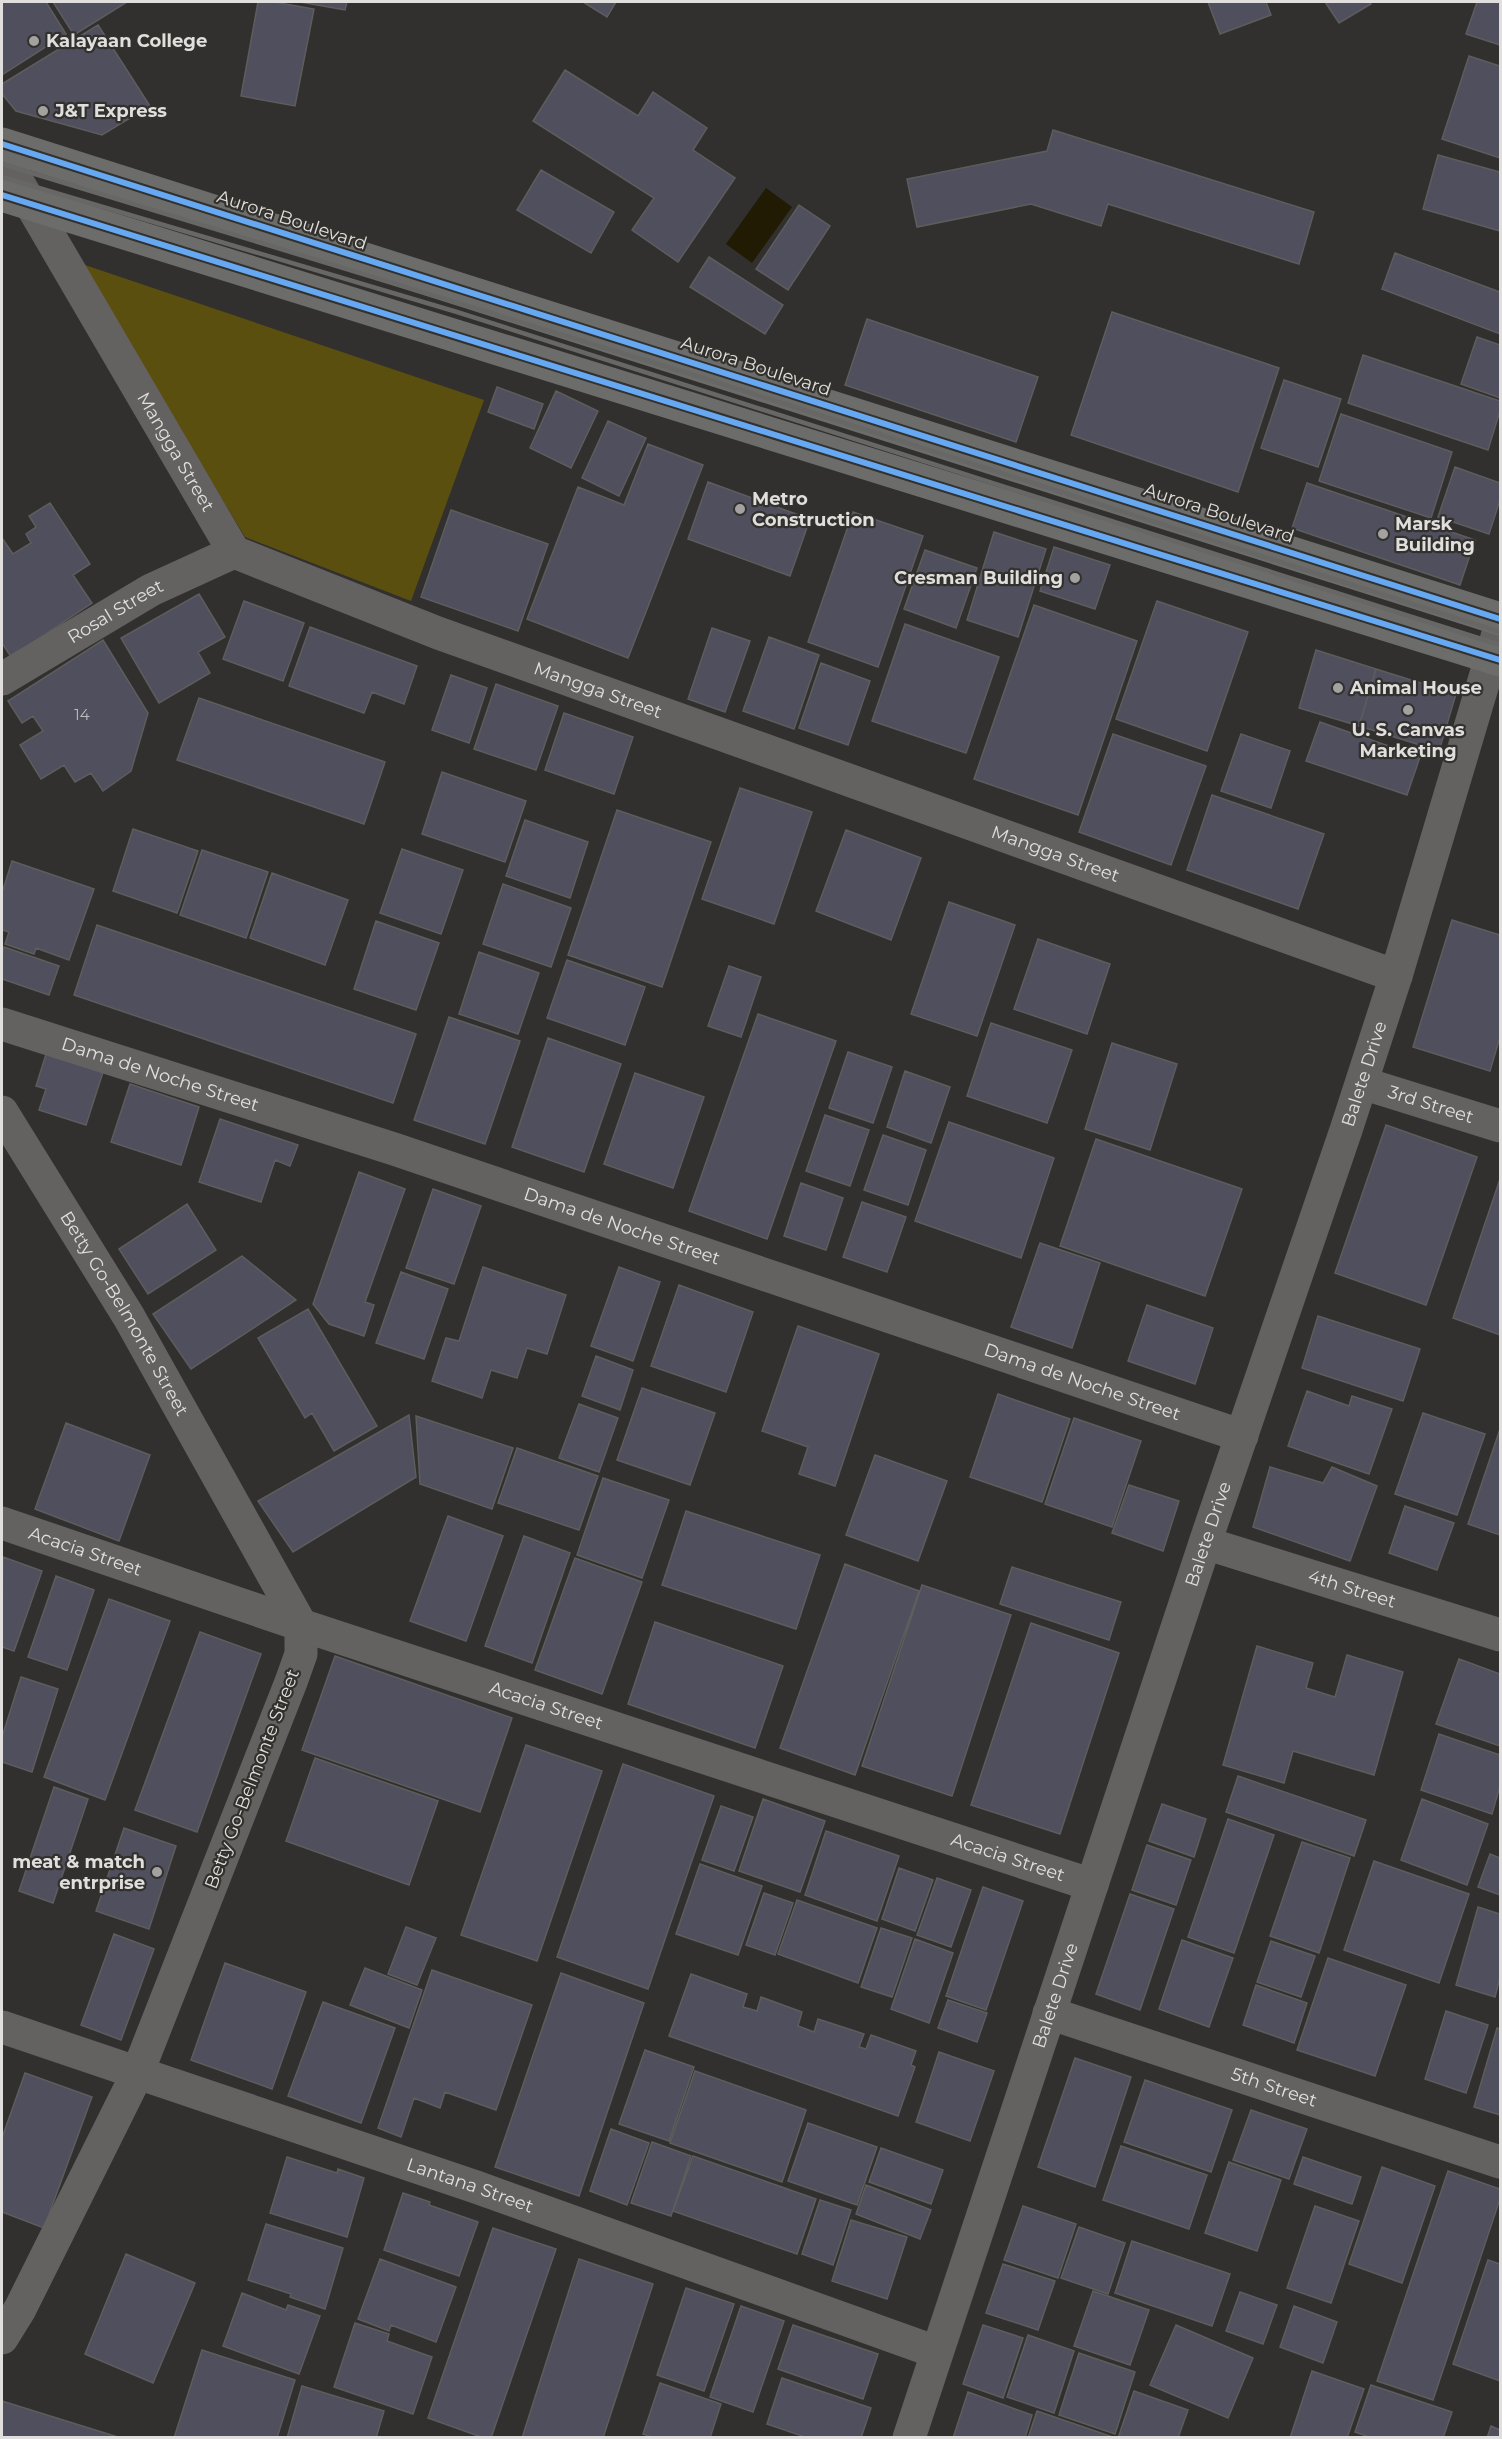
<svg xmlns="http://www.w3.org/2000/svg" width="1502" height="2439" viewBox="0 0 1502 2439" font-family="Montserrat,sans-serif">
<style>
.green{fill:#5b4f10}
.water{fill:#211b04}
.building{fill:#504f5d;stroke:#5d5d5d;stroke-width:1.5}
.lines{fill:none;stroke-linecap:round;stroke-linejoin:round}
.minor{stroke:#636261;stroke-width:33}
.tertiary{stroke:#636261;stroke-width:33}
.primary{stroke:#6c6c6a;stroke-width:33}
.rail{stroke:#676766;stroke-width:4.5}
.cycleway-casing{stroke:#32312d;stroke-width:10}
.cycleway{stroke:#66a8f1;stroke-width:6}
.poi-dot{fill:#a3a2a0;stroke:#32312d;stroke-width:2}
.labels{text-anchor:middle;dominant-baseline:central;stroke-width:4.5;stroke-linejoin:round;paint-order:stroke}
.number-label{font-size:15px;fill:#bcbbbd}
.poi-label{font-size:18px;font-weight:bold;fill:#e0dfdd;stroke:#32312d;text-anchor:start}
.street-label{font-size:18px;fill:#e0dfdd;stroke:#32312d}
</style>
<rect width="100%" height="100%" fill="#31302e"/>
<path class="green" d="M79 263 484 400 411 601 245 537Z"/>
<path class="water" d="M766 188 792 207 752 263 726 244Z"/>
<path class="building" d="M2 2H46L66 34 2 75Z
M53 2H127L74 35Z
M258 2H274L314 9 295 106 241 96Z
M300 2H347L345 10Z
M583 2H616L607 17Z
M1208 2H1266L1271 15 1220 34Z
M1325 2H1370L1371 4 1339 23Z
M1477 2H1500V45L1466 34Z
M98 25 150 106 102 135 16 111 2 94V84Z
M1469 56 1500 66V158L1442 139Z
M565 70 638 116 653 92 707 128 693 150 735 178 678 262 632 230 654 198 533 121Z
M1053 130 1314 212 1299 264 1108 204 1101 226 1031 204 917 227 907 179 1047 151Z
M1438 155 1500 172V231L1423 209Z
M541 170 614 212 591 253 517 210Z
M799 205 830 226 788 290 756 269Z
M1395 253 1500 292V334L1382 289Z
M709 257 783 305 765 334 690 287Z
M1112 312 1279 368 1238 492 1071 435Z
M867 319 1038 377 1016 442 845 385Z
M1477 337 1500 345V398L1461 384Z
M1363 355 1500 401V411L1488 450 1348 403Z
M1284 380 1341 399 1318 467 1261 448Z
M497 387 543 404 534 429 488 412Z
M556 391 598 411 571 468 530 448Z
M1341 414 1452 452 1431 518 1319 481Z
M608 421 646 438 619 496 582 478Z
M648 444 703 465 628 658 527 619 578 487 624 505Z
M1455 467 1500 483V500L1489 534 1438 517Z
M708 482 810 519 790 576 688 539Z
M1307 483 1475 540 1460 585 1292 528Z
M50 503 90 564 73 575 92 603 11 657 2 643V538L13 554 31 543 26 534 36 527 29 516Z
M451 510 548 544 518 631 421 597Z
M853 512 923 536 878 667 808 642Z
M994 532 1046 549 1018 637 967 620Z
M1054 547 1110 565 1095 609 1040 591Z
M925 550 977 568 956 628 904 609Z
M199 594 225 637 198 652 210 673 159 703 121 638Z
M244 601 304 623 283 681 223 659Z
M1157 601 1248 632 1207 751 1116 719Z
M1034 605 1137 641 1078 815 974 779Z
M905 624 999 657 966 753 872 721Z
M310 627 417 666 404 704 372 692 364 713 289 686Z
M712 628 750 641 725 712 688 699Z
M769 637 819 655 794 729 743 711Z
M103 640 148 713 131 771 103 791 91 773 75 782 64 765 41 779 20 745 43 731 33 716 22 723 8 701Z
M1316 650 1376 669 1359 726 1299 708Z
M821 663 870 681 848 745 799 728Z
M1376 669 1456 694 1439 751 1359 726Z
M451 675 487 688 469 743 432 730Z
M496 684 558 706 536 770 474 749Z
M199 698 385 762 364 824 177 760Z
M564 713 633 737 614 794 545 770Z
M1320 722 1420 757 1407 795 1306 761Z
M1113 734 1206 766 1171 865 1079 832Z
M1241 734 1290 751 1271 808 1221 791Z
M442 772 526 801 505 862 422 834Z
M740 788 812 812 774 924 702 899Z
M1212 795 1324 834 1298 909 1187 870Z
M617 810 711 842 662 987 568 955Z
M525 820 588 842 570 898 506 876Z
M133 829 198 851 177 913 113 891Z
M846 830 921 858 891 940 816 911Z
M402 849 463 870 441 934 380 913Z
M202 850 268 872 246 938 180 915Z
M12 861 94 889 69 960 36 948 34 954 5 944 9 932 2 930V893Z
M272 873 348 900 325 965 250 938Z
M503 884 571 908 551 967 483 944Z
M949 902 1015 925 977 1036 911 1014Z
M1452 920 1500 935V1037L1490 1071 1413 1047Z
M376 921 439 943 416 1010 354 989Z
M97 925 416 1034 393 1103 74 995Z
M1038 939 1110 964 1087 1034 1014 1009Z
M4 947 59 966 49 995 2 979V954Z
M479 952 539 973 518 1034 459 1014Z
M567 960 645 987 625 1045 547 1018Z
M729 966 761 977 741 1037 708 1026Z
M758 1014 836 1041 767 1239 689 1211Z
M449 1017 520 1041 485 1144 414 1120Z
M991 1023 1072 1050 1047 1123 967 1096Z
M548 1038 621 1064 584 1172 512 1147Z
M1112 1043 1177 1064 1150 1150 1085 1129Z
M48 1048 105 1066 86 1125 39 1110 46 1089 36 1086Z
M848 1052 892 1067 873 1123 829 1108Z
M905 1071 950 1087 931 1143 887 1127Z
M635 1073 704 1097 673 1188 604 1164Z
M130 1084 199 1107 181 1165 111 1142Z
M825 1115 869 1130 850 1186 806 1171Z
M220 1119 298 1145 290 1166 275 1160 261 1202 199 1182Z
M949 1122 1054 1158 1021 1258 915 1221Z
M1386 1125 1477 1157 1426 1305 1335 1273Z
M883 1135 926 1150 908 1205 864 1190Z
M1096 1139 1242 1189 1205 1296 1060 1246Z
M359 1172 405 1189 365 1302 374 1305 364 1336 329 1324 313 1304Z
M1500 1179V1335L1453 1318Z
M801 1183 843 1198 826 1250 784 1236Z
M433 1189 481 1206 454 1284 406 1268Z
M862 1202 906 1217 887 1272 843 1257Z
M187 1204 216 1250 148 1294 119 1249Z
M1040 1243 1100 1263 1072 1348 1011 1327Z
M242 1256 296 1300 191 1369 153 1314Z
M483 1267 566 1295 547 1354 527 1348 517 1378 491 1370 482 1398 432 1381 446 1338 459 1341Z
M619 1267 660 1282 633 1361 591 1346Z
M401 1272 448 1289 424 1359 376 1343Z
M679 1285 753 1312 726 1392 651 1366Z
M1147 1305 1213 1328 1195 1384 1128 1361Z
M308 1309 377 1426 334 1451 312 1413 305 1418 258 1338Z
M1318 1316 1420 1349 1403 1401 1302 1368Z
M798 1326 879 1354 835 1486 799 1474 808 1447 762 1431Z
M596 1356 633 1370 620 1410 582 1396Z
M642 1388 715 1413 690 1485 617 1460Z
M1307 1391 1349 1406 1352 1396 1392 1409 1369 1474 1288 1446Z
M998 1394 1070 1419 1042 1502 970 1477Z
M579 1404 618 1418 599 1472 559 1458Z
M1423 1413 1485 1434 1457 1515 1395 1494Z
M409 1415 416 1477 293 1552 258 1501Z
M416 1416 513 1448 492 1509 420 1484Z
M1074 1418 1141 1441 1112 1527 1045 1504Z
M66 1423 150 1455 119 1541 35 1509Z
M1500 1429V1535L1468 1524Z
M517 1448 598 1476 579 1530 498 1503Z
M875 1455 947 1481 918 1561 846 1535Z
M1270 1467 1323 1483 1332 1467 1377 1486 1350 1561 1253 1527Z
M603 1478 669 1500 642 1578 577 1555Z
M1129 1485 1179 1501 1163 1551 1112 1533Z
M1405 1506 1454 1523 1437 1570 1389 1553Z
M686 1511 820 1555 796 1629 662 1585Z
M448 1516 503 1536 466 1641 410 1621Z
M524 1536 570 1553 532 1663 485 1646Z
M3 1557 42 1571 14 1651 2 1647Z
M575 1558 642 1582 602 1694 535 1670Z
M845 1564 919 1591 855 1775 780 1748Z
M1012 1567 1121 1602 1109 1640 1000 1604Z
M56 1576 94 1590 67 1670 28 1657Z
M922 1585 1011 1615 952 1796 862 1766Z
M109 1599 170 1621 105 1800 44 1777Z
M655 1622 783 1666 755 1748 628 1704Z
M1031 1623 1119 1653 1060 1834 971 1805Z
M200 1632 261 1654 197 1832 135 1810Z
M1257 1646 1313 1663 1306 1688 1335 1697 1347 1655 1403 1672 1374 1775 1293 1751 1284 1783 1223 1765Z
M335 1656 512 1718 480 1812 302 1750Z
M1459 1659 1500 1674V1746L1436 1724Z
M21 1677 58 1689 32 1772 2 1762V1737Z
M1439 1734 1500 1755V1786L1492 1814 1421 1790Z
M526 1745 602 1771 537 1961 461 1935Z
M315 1758 438 1801 409 1885 286 1841Z
M623 1764 714 1796 648 1989 557 1957Z
M1238 1776 1366 1820 1354 1856 1226 1812Z
M54 1787 88 1799 53 1903 19 1891Z
M763 1799 825 1821 800 1892 739 1871Z
M1422 1799 1488 1824 1467 1885 1401 1860Z
M1162 1804 1206 1819 1194 1857 1149 1841Z
M721 1806 753 1817 734 1871 702 1860Z
M1228 1819 1274 1835 1234 1953 1188 1937Z
M124 1828 176 1846 149 1929 96 1911Z
M826 1831 899 1856 877 1921 805 1895Z
M1302 1842 1350 1858 1319 1953 1270 1936Z
M1147 1845 1191 1860 1176 1905 1132 1890Z
M1490 1854 1500 1858V1895L1478 1887Z
M1374 1861 1469 1894 1439 1983 1344 1950Z
M700 1864 762 1886 738 1955 676 1934Z
M899 1868 933 1880 915 1931 882 1919Z
M937 1878 971 1890 951 1947 917 1935Z
M983 1887 1023 1901 986 2010 946 1996Z
M764 1893 793 1903 775 1955 746 1945Z
M1130 1894 1174 1909 1140 2010 1096 1994Z
M797 1900 877 1928 858 1983 778 1954Z
M1478 1907 1500 1914V1977L1495 1997 1456 1985Z
M406 1927 436 1938 417 1985 388 1974Z
M881 1928 912 1938 892 1997 861 1987Z
M114 1934 154 1949 121 2040 81 2025Z
M915 1939 953 1953 929 2023 891 2009Z
M1182 1940 1233 1958 1209 2027 1159 2009Z
M1271 1941 1315 1956 1301 1997 1257 1982Z
M1328 1958 1406 1985 1375 2076 1297 2050Z
M225 1963 306 1992 272 2089 191 2060Z
M365 1968 422 1990 409 2028 350 2005Z
M432 1970 532 2005 496 2110 445 2092 440 2108 414 2098 401 2137 378 2128Z
M561 1973 644 2003 579 2196 495 2167Z
M691 1974 747 1994 743 2007 757 2011 761 1997 802 2012 798 2026 814 2032 818 2019 864 2034 859 2047 866 2049 871 2035 916 2051 911 2065 915 2067 898 2116 669 2036Z
M1256 1985 1307 2003 1294 2043 1243 2025Z
M948 2000 987 2013 977 2042 938 2028Z
M323 2002 395 2028 361 2123 288 2096Z
M1446 2011 1488 2025 1466 2093 1425 2079Z
M1497 2028 1500 2029V2115L1474 2107Z
M645 2050 694 2067 669 2141 619 2124Z
M939 2052 994 2071 970 2141 916 2122Z
M1075 2058 1131 2077 1095 2187 1038 2167Z
M695 2071 806 2110 782 2182 670 2143Z
M25 2073 92 2097 44 2228 2 2212V2138Z
M1145 2080 1232 2110 1211 2172 1124 2142Z
M1251 2110 1307 2129 1289 2179 1233 2160Z
M808 2123 877 2147 857 2205 788 2181Z
M611 2129 649 2143 627 2205 590 2191Z
M652 2142 691 2156 671 2216 631 2203Z
M1121 2146 1207 2175 1189 2229 1103 2200Z
M881 2148 943 2170 931 2204 869 2182Z
M693 2156 816 2199 797 2254 673 2211Z
M287 2157 337 2173 338 2169 364 2178 347 2237 270 2213Z
M1303 2157 1361 2177 1352 2204 1294 2184Z
M1229 2162 1281 2180 1257 2251 1205 2233Z
M1382 2167 1435 2186 1402 2283 1349 2264Z
M1448 2171 1500 2189V2199L1433 2400 1377 2381Z
M866 2185 931 2210 920 2239 856 2214Z
M403 2193 430 2202 429 2205 478 2222 459 2276 384 2250Z
M820 2200 851 2210 833 2265 802 2254Z
M1023 2206 1076 2224 1058 2278 1004 2260Z
M1315 2206 1359 2221 1331 2303 1287 2288Z
M851 2220 907 2237 887 2299 832 2281Z
M266 2224 343 2248 325 2309 290 2297 291 2294 248 2280Z
M1079 2227 1125 2243 1108 2294 1061 2278Z
M493 2228 556 2249 491 2438H484L428 2418Z
M1132 2241 1230 2274 1212 2326 1115 2293Z
M126 2254 195 2283 153 2383 85 2354Z
M380 2259 456 2287 436 2342 391 2325 389 2331 358 2319Z
M579 2259 653 2284 603 2438H522Z
M1488 2260 1500 2264V2381L1453 2364Z
M1003 2264 1055 2281 1038 2330 986 2313Z
M686 2288 734 2304 704 2391 657 2375Z
M1093 2291 1149 2310 1130 2365 1074 2346Z
M1240 2292 1277 2305 1263 2344 1226 2331Z
M242 2293 286 2310 288 2305 320 2316 299 2374 223 2346Z
M741 2306 784 2321 753 2412 710 2397Z
M1294 2306 1337 2322 1323 2363 1280 2347Z
M355 2323 389 2334 387 2341 432 2357 413 2414 334 2387Z
M793 2325 878 2354 863 2399 778 2369Z
M983 2325 1023 2338 1003 2398 963 2384Z
M1176 2325 1253 2358 1228 2418 1150 2385Z
M1028 2335 1074 2351 1054 2413 1007 2397Z
M202 2350 295 2380 277 2438H174Z
M1079 2353 1135 2372 1115 2434 1059 2415Z
M1312 2371 1364 2389 1347 2438H1290Z
M782 2378 871 2408 861 2438H808L767 2424Z
M660 2383 721 2404 710 2438H654L643 2434Z
M1371 2385 1452 2412 1443 2438H1372L1355 2432Z
M302 2386 384 2411 376 2438H287Z
M1134 2391 1188 2410 1178 2438H1118Z
M968 2392 1032 2415 1025 2438H953Z
M2 2401 121 2438H2Z
M1037 2411 1113 2437 1112 2438H1028Z
M1491 2426 1500 2430V2438H1487Z"/>
<g class="lines">
<g class="minor">
<path id="s1" d="M2 155 234 552 438 633 1396 976"/>
<path id="s2" d="M2 679 151 590 234 552"/>
<path id="s3" d="M2 1024 394 1149 1242 1436"/>
<path id="s4" d="M1362 1083 1500 1126"/>
<path id="s5" d="M2 1523 301 1625 1092 1885"/>
<path id="s6" d="M1205 1543 1500 1635"/>
<path id="s7" d="M1049 2013 1500 2162"/>
<path id="s8" d="M2 2027 476 2187 936 2352"/>
</g>
<g class="tertiary">
<path id="s9" d="M2 1112 129 1317 301 1625V1654L291 1682 137 2074 20 2309 2 2338"/>
<path id="s10" d="M909 2438 1209 1531 1346 1130 1396 976 1500 627"/>
</g>
<path class="primary" d="M2 144 1500 619
M2 195 1500 660"/>
<path class="rail" d="M2 164 697 376 1500 632
M2 177 457 312 1500 645"/>
<defs>
<path id="cycleway" d="M2 144 1500 619
M2 195 1500 660"/>
</defs>
<use href="#cycleway" class="cycleway-casing"/>
<use href="#cycleway" class="cycleway"/>
</g>
<g class="poi-dot">
<circle cx="34" cy="41" r="6"/>
<circle cx="43" cy="111" r="6"/>
<circle cx="740" cy="509" r="6"/>
<circle cx="1383" cy="534" r="6"/>
<circle cx="1075" cy="578" r="6"/>
<circle cx="1338" cy="688" r="6"/>
<circle cx="1408" cy="710" r="6"/>
<circle cx="157" cy="1872" r="6"/>
</g>
<g class="labels">
<g class="number-label">
<text x="82" y="714">14</text>
</g>
<g class="poi-label">
<text x="46" y="41">Kalayaan College</text>
<text x="55" y="111">J&amp;T Express</text>
<text x="752" y="499">Metro<tspan x="752" dy="21">Construction</tspan></text>
<text x="1395" y="524">Marsk<tspan x="1395" dy="21">Building</tspan></text>
<text x="1063" y="578" text-anchor="end">Cresman Building</text>
<text x="1350" y="688">Animal House</text>
<text x="1408" y="730" text-anchor="middle">U. S. Canvas<tspan x="1408" dy="21">Marketing</tspan></text>
<text x="145" y="1862" text-anchor="end">meat &amp; match<tspan x="145" dy="21">entrprise</tspan></text>
</g>
<g class="street-label">
<text transform="translate(292 220) rotate(18)">Aurora Boulevard</text>
<text transform="translate(756 366) rotate(18)">Aurora Boulevard</text>
<text stroke="none"><textPath href="#s1" startOffset="344">Mangga Street</textPath></text>
<text transform="translate(1219 513) rotate(18)">Aurora Boulevard</text>
<text stroke="none"><textPath href="#s2" startOffset="132">Rosal Street</textPath></text>
<text stroke="none"><textPath href="#s1" startOffset="849">Mangga Street</textPath></text>
<text stroke="none"><textPath href="#s1" startOffset="1335">Mangga Street</textPath></text>
<text stroke="none"><textPath href="#s10" startOffset="1438">Balete Drive</textPath></text>
<text stroke="none"><textPath href="#s3" startOffset="166">Dama de Noche Street</textPath></text>
<text stroke="none"><textPath href="#s4" startOffset="72">3rd Street</textPath></text>
<text stroke="none"><textPath href="#s3" startOffset="652">Dama de Noche Street</textPath></text>
<text stroke="none"><textPath href="#s9" startOffset="236">Betty Go-Belmonte Street</textPath></text>
<text stroke="none"><textPath href="#s3" startOffset="1138">Dama de Noche Street</textPath></text>
<text stroke="none"><textPath href="#s10" startOffset="952">Balete Drive</textPath></text>
<text stroke="none"><textPath href="#s5" startOffset="88">Acacia Street</textPath></text>
<text stroke="none"><textPath href="#s6" startOffset="154">4th Street</textPath></text>
<text stroke="none"><textPath href="#s5" startOffset="574">Acacia Street</textPath></text>
<text transform="translate(252 1779) rotate(-69)">Betty Go-Belmonte Street</text>
<text stroke="none"><textPath href="#s5" startOffset="1060">Acacia Street</textPath></text>
<text stroke="none"><textPath href="#s10" startOffset="466">Balete Drive</textPath></text>
<text stroke="none"><textPath href="#s7" startOffset="237">5th Street</textPath></text>
<text stroke="none"><textPath href="#s8" startOffset="494">Lantana Street</textPath></text>
</g>
</g>
<rect width="1502" height="2439" fill="none" stroke="#e0dfdd" stroke-width="6"/>
</svg>
